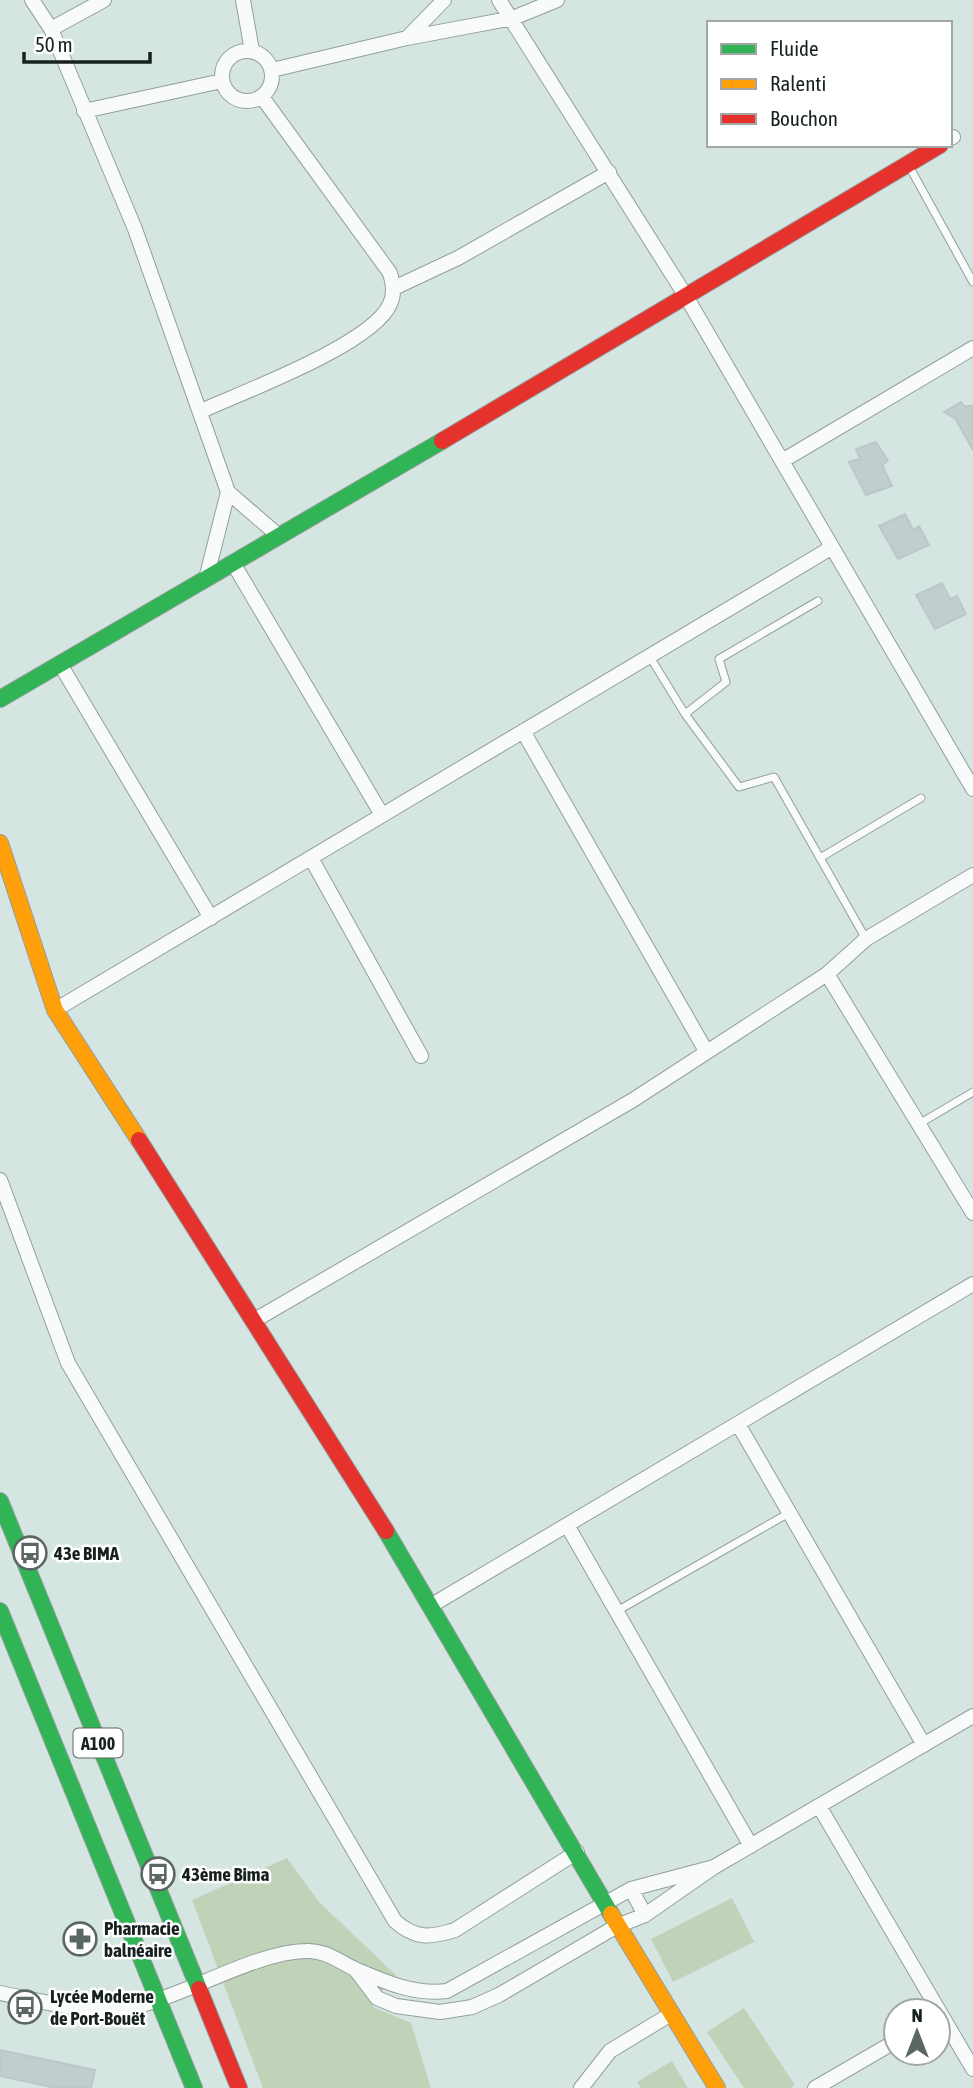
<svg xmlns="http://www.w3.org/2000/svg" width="973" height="2088" viewBox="0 0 973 2088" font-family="'Asap Condensed',sans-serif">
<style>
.green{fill:#c0d3b8}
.building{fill:#c0cecd;stroke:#bbc8c8;stroke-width:2}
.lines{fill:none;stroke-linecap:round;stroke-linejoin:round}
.lane-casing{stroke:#929f9c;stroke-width:9}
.street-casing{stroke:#929f9c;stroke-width:16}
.fast-casing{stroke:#929f9c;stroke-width:18}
.slow-casing{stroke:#929f9c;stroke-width:18}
.jam-casing{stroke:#929f9c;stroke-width:18}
.lane{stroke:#f9fbfb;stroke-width:7}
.street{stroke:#f9fbfb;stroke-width:14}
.fast{stroke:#30b455;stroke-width:16}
.slow{stroke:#ff9f0a;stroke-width:16}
.jam{stroke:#e5322d;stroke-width:16}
.labels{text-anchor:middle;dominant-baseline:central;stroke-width:5;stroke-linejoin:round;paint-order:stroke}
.shield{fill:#fff;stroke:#5d6463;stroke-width:2}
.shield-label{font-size:18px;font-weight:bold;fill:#172220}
.poi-label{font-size:19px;font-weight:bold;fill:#172220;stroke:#fff;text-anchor:start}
</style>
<rect width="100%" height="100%" fill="#d5e6e2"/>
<path class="green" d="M287 1858 319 1902 396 1975 389 1980 373 2007 411 2023 431 2088H263L192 1900Z
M732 1898 754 1942 673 1982 651 1939Z
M744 2008 795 2085 791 2088H744L707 2032Z
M672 2061 688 2088H641L637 2082Z"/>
<path class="building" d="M961 402 965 407 973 405V450L955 418 944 412Z
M876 442 888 461 882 465 892 486 866 495 849 462 860 459 856 449Z
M905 514 913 530 919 526 929 545 898 559 879 526Z
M942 583 950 599 957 596 966 614 935 629 916 595Z
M0 2050 95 2070 91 2088H56L0 2076Z"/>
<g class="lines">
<defs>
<path id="lane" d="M909 166 973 282
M650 657 685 714 739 787 774 777 866 939
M685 714 726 682 719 659 818 601
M820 858 921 798
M919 1124 973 1092
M617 1611 789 1513"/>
<path id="street" d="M32 0 51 29 135 229 228 492 279 536
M243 0 252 51
M499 0 687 298 973 789
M51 29 104 0
M407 38 444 0
M222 76a25 25 0 1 1 50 0a25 25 0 1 1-50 0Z
M272 70 407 38 513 18 557 0
M84 111 222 81
M950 138 953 137
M394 288 458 258 609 172
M201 411C243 392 373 344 390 304 395 293 393 284 390 273L262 97
M782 461 973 348
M233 563 382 815
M206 579 228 492
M60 664 211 918
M523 731 706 1051
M311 858 421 1056
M827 974 973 1213
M55 1010 831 548
M0 1180 68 1363 395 1921C415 1939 430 1938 455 1930L577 1852
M255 1320 633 1100 827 974 866 939 973 875
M738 1424 924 1745
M567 1525 751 1846
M432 1605 973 1284
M819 1806 973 2069
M631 1889 645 1915
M355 1969 377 1998 396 2006 440 2012 472 2007 499 1995 617 1926 645 1915 714 1867 973 1716
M0 1993C43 2001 94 2017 138 2006 188 1994 256 1952 306 1951 325 1950 338 1961 355 1969 385 1982 414 1995 447 1991L631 1889 714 1867
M581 2088 610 2051 671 2014
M815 2088 896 2041"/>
<path id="fast" d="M0 699 442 441
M0 1501 199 1989
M386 1531 611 1914
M0 1611 194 2088"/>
<path id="slow" d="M0 843 55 1010 139 1140
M611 1914 717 2088"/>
<path id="jam" d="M442 441 940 145
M139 1140 386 1531
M199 1989 239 2088"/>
</defs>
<use href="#lane" class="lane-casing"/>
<use href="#street" class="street-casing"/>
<use href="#fast" class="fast-casing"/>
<use href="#slow" class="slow-casing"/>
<use href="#jam" class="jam-casing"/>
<use href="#lane" class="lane"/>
<use href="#street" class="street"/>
<use href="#fast" class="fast"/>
<use href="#slow" class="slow"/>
<use href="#jam" class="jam"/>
</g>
<defs>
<symbol id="bus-ring" viewBox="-11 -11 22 22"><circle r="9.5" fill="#fff" stroke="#5a6764" stroke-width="1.5"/><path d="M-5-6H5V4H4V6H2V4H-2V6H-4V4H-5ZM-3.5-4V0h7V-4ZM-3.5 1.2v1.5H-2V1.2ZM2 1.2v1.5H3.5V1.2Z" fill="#5a6764"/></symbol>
<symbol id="pharmacy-ring" viewBox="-11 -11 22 22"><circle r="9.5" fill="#fff" stroke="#5a6764" stroke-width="1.5"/><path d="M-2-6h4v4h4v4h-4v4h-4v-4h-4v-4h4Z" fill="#5a6764"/></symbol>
</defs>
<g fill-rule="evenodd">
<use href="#bus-ring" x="11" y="1534" width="38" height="38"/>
<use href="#bus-ring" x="139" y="1855" width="38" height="38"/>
<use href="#pharmacy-ring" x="61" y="1920" width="38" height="38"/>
<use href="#bus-ring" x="6" y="1988" width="38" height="38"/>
</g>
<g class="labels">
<rect class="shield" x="73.5" y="1728.5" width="49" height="29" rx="5"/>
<g class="shield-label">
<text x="98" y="1743">A100</text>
</g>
<g class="poi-label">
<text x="54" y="1553">43e BIMA</text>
<text x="182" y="1874">43ème Bima</text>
<text x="104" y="1928">Pharmacie<tspan x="104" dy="22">balnéaire</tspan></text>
<text x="50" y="1996">Lycée Moderne<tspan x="50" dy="22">de Port-Bouët</tspan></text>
</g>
</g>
<rect x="707" y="21" width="245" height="126" fill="#ffffff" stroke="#a2a7a6" stroke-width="2"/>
<rect x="721" y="44" width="35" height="10" fill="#30b455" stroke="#a2a7a6" stroke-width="2"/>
<text x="770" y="56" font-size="21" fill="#172220">Fluide</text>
<rect x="721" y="79" width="35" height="10" fill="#ff9f0a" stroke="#a2a7a6" stroke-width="2"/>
<text x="770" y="91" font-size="21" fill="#172220">Ralenti</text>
<rect x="721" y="114" width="35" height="10" fill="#e5322d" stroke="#a2a7a6" stroke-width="2"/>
<text x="770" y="126" font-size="21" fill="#172220">Bouchon</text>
<g transform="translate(917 2032)"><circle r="33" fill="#ffffff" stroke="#a2a7a6" stroke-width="2"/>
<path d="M0-5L12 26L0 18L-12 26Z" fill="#5a6764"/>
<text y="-10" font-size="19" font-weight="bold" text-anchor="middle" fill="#172220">N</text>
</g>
<path d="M24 52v10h126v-10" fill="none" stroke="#172220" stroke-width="3.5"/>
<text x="35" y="52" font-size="21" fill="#172220" stroke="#ffffff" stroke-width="5" paint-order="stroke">50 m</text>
</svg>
